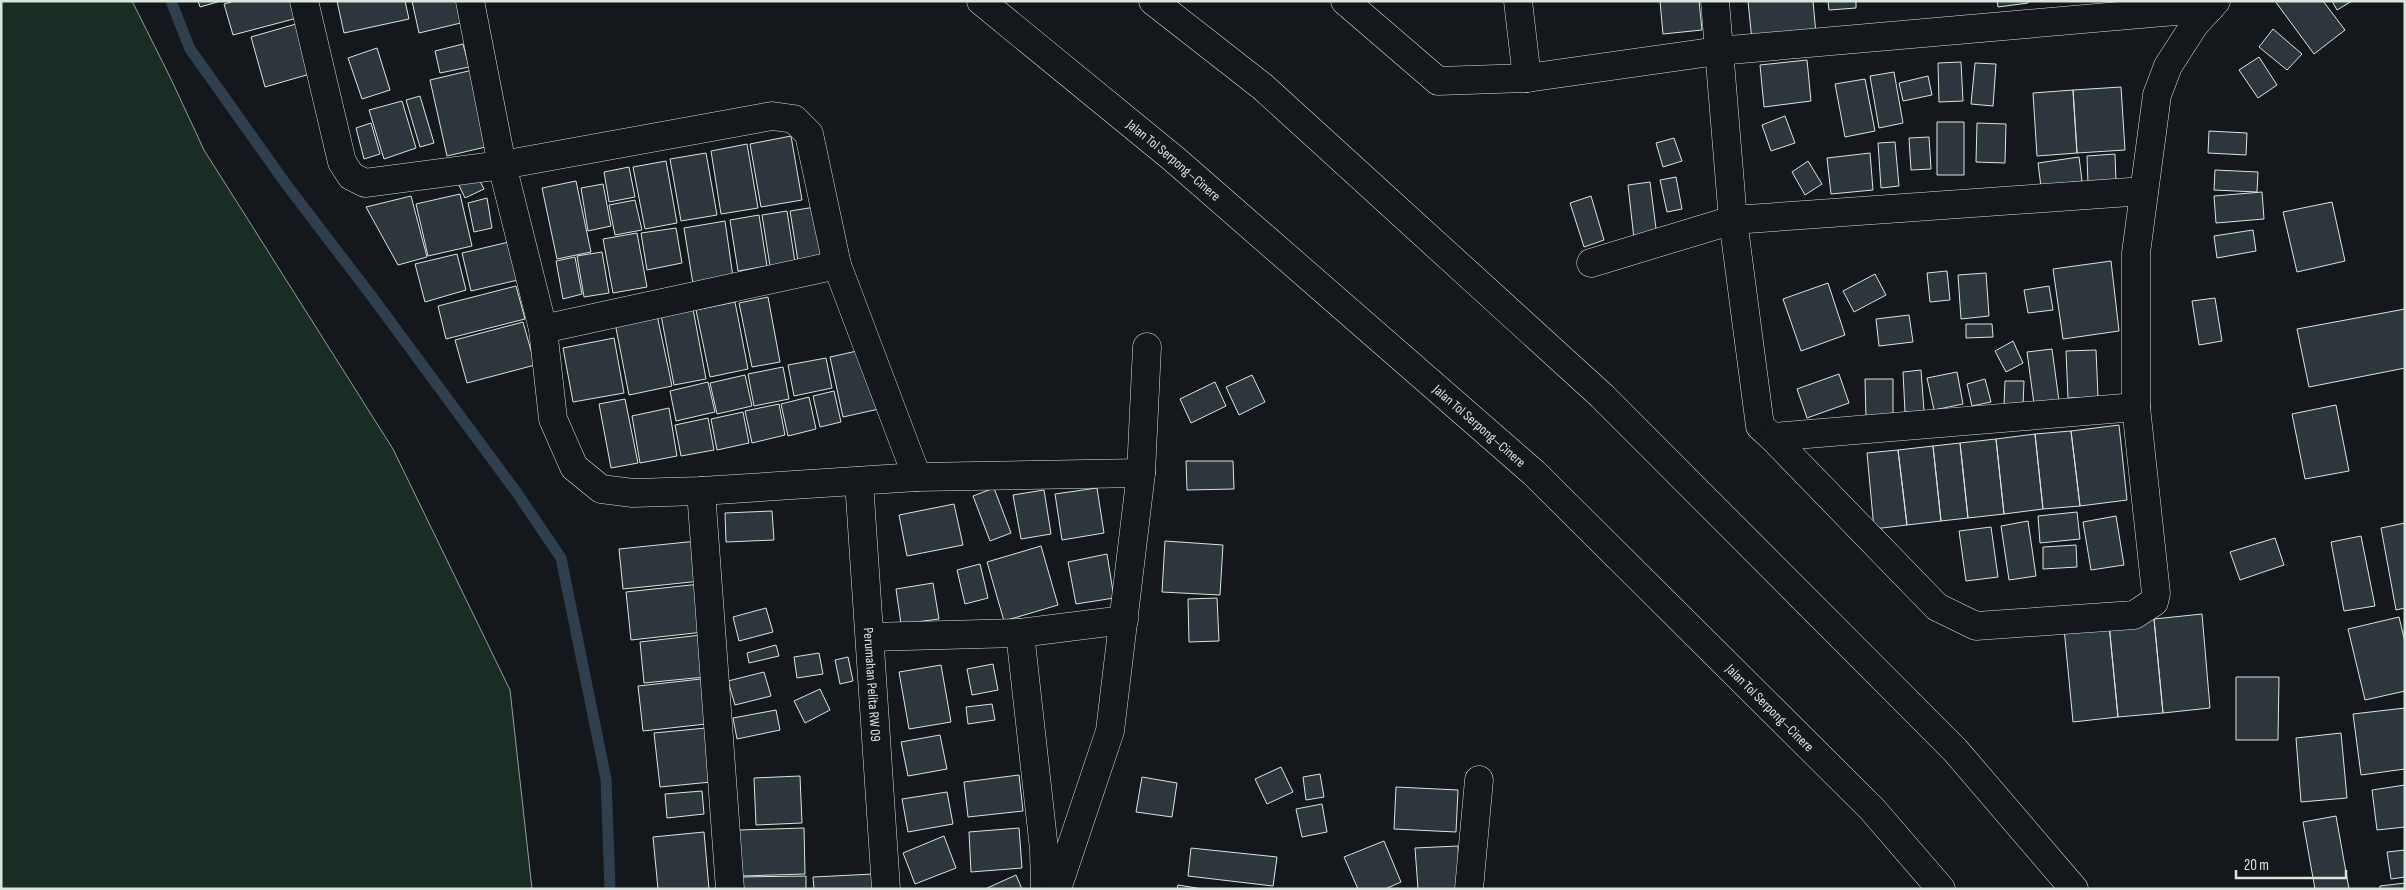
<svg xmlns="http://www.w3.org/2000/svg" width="2406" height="890" viewBox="0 0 2406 890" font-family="'Sofia Sans Condensed',sans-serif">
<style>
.green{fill:#1a2d24;stroke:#939e99}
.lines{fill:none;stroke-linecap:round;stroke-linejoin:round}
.stream{stroke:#2f3f4d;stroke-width:11}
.building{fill:#2c363c;stroke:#d8e6dc}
.minor-casing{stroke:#d8e6dc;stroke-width:29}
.motorway-casing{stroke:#d8e6dc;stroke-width:29}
.minor{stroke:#14181c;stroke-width:28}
.motorway{stroke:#14181c;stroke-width:28}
.labels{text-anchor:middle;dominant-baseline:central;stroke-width:4;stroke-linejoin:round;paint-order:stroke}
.street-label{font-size:14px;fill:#d8e6dc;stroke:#14181c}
</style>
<rect width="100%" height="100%" fill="#14181c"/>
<path class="green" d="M1 1H132L171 79 204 150 393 449 510 690 532 889H1Z"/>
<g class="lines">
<path class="stream" d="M171 1 190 49 286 184 373 298 517 493 561 558 606 779 610 889"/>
</g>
<path class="building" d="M198 1H221L200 7Z
M235 1H297L301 17 233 35 224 4Z
M337 1H405L409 19 344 33Z
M412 1H465L469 21 419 33Z
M1660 1H1699L1702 30 1663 34Z
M1748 1H1813L1816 34 1752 41Z
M1828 1H1856V8L1829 10Z
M1997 1H2028V3L1998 7Z
M2275 1H2323L2345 30 2314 54Z
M2332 1H2352L2337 10Z
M303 22 317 72 265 87 251 37Z
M2273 29 2302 54 2287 70 2259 47Z
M463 44 469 67 440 73 435 51Z
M377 48 390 90 362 99 348 58Z
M2259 57 2277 85 2258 98 2239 70Z
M1807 60 1811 101 1764 107 1760 65Z
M1961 62 1963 101 1939 102 1938 63Z
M1975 63 1996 64 1993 106 1971 104Z
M477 69 494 145 447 156 430 80Z
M1894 72 1903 123 1879 128 1870 76Z
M1928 76 1932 95 1903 101 1899 83Z
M1865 79 1875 131 1845 137 1835 84Z
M2121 87 2125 150 2077 153 2073 90Z
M2073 90 2077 153 2037 156 2033 93Z
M420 96 434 143 420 147 406 100Z
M402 101 416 148 384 159 369 110Z
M1785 116 1795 143 1771 151 1762 125Z
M1937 122H1964V175H1937Z
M371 123 380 154 364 159 356 128Z
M1977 123 2006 124 2005 163 1976 162Z
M2209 131 2247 133 2246 155 2208 153Z
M791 136 802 200 761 207 750 144Z
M1929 137 1931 169 1911 170 1909 138Z
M1674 138 1682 161 1663 167 1656 143Z
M1895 142 1899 186 1881 188 1878 143Z
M747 144 758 208 721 214 711 151Z
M706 153 717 215 681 221 670 159Z
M1870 153 1873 190 1831 194 1827 158Z
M2115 154 2116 182 2088 184 2087 156Z
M2079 157 2082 181 2041 187 2038 163Z
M666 161 677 223 645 229 633 167Z
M1808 161 1822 184 1805 195 1792 172Z
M629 167 635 197 609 202 604 172Z
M2215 170 2258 172 2257 192 2214 190Z
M477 175 484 189 465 198 458 183Z
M1676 177 1682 209 1667 212 1660 180Z
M576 181 591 252 557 259 542 188Z
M1650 182 1657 236 1634 239 1628 185Z
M603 184 611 226 588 231 581 188Z
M2262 192 2264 219 2216 223 2214 196Z
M460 194 472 246 428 256 416 204Z
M411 196 427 257 398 265 366 207Z
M1591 196 1604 240 1584 247 1570 203Z
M487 198 492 228 474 232 468 203Z
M635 200 642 230 615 235 609 205Z
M2332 202 2345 261 2297 272 2283 212Z
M815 207 823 257 798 261 790 211Z
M787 211 795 262 770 266 762 215Z
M759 215 767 266 738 271 730 220Z
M725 221 733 277 693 284 684 228Z
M676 228 682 263 647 270 641 233Z
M2253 230 2256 251 2217 258 2214 236Z
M637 233 647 287 613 293 603 239Z
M509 242 518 280 471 291 462 253Z
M602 252 609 293 584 297 577 256Z
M457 254 466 290 425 302 415 264Z
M575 257 582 294 563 299 556 261Z
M2111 261 2119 331 2063 339 2053 269Z
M1947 271 1950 300 1930 302 1927 273Z
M1986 273 1989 316 1961 319 1958 275Z
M1875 274 1886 295 1854 312 1843 291Z
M1828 283 1845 335 1801 351 1783 299Z
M516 286 525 319 446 339 438 306Z
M2049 286 2053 310 2028 313 2024 290Z
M768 297 780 362 752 367 739 303Z
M2215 298 2222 341 2199 345 2192 301Z
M735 302 748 369 710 377 696 310Z
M693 309 706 379 674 385 661 315Z
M2405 309V368L2309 387 2297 329Z
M657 315 672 386 629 395 615 323Z
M1909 315 1913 342 1879 346 1876 319Z
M523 322 535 365 467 383 455 340Z
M1966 324H1992L1993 337 1966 338Z
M614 338 624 393 573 402 563 348Z
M2013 341 2023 363 2006 372 1995 351Z
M866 349 879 409 843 417 830 357Z
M2052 349 2059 401 2034 404 2027 352Z
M2096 350 2098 397 2068 398 2066 351Z
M826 358 832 388 794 396 788 365Z
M783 367 789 399 754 406 748 374Z
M1921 370 1924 411 1905 412 1903 372Z
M1957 372 1963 404 1934 410 1927 378Z
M1839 374 1849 403 1807 418 1797 389Z
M745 375 752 406 717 414 710 383Z
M1252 375 1265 402 1239 415 1226 387Z
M1865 379H1893V419H1866Z
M1985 379 1991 402 1972 406 1967 384Z
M2005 381H2024L2023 406 2004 405Z
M708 382 715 412 676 421 670 391Z
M1215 382 1226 406 1191 423 1180 399Z
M834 391 841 422 820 427 813 396Z
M809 397 816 429 788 436 781 404Z
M625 399 638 463 611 468 599 404Z
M779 404 785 435 752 443 745 411Z
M2336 405 2349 471 2305 479 2292 414Z
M669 408 677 456 640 463 632 416Z
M743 412 749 443 717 450 711 419Z
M708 418 714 450 681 456 675 425Z
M2119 425 2127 500 2080 506 2071 431Z
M2071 431 2080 506 2043 509 2035 434Z
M2035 434 2043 509 2004 514 1996 439Z
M1996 439 2004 514 1968 518 1960 443Z
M1960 443 1968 518 1941 521 1933 446Z
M1933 446 1941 521 1907 525 1898 450Z
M1898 450 1907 525 1874 529 1867 453Z
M1186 461H1233L1234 489 1187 490Z
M994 488 1011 533 990 541 973 496Z
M1097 488 1104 533 1062 540 1055 494Z
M1044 490 1051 534 1021 539 1013 495Z
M954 504 963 545 907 556 899 515Z
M772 511 774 540 726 542 725 513Z
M2077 512 2080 539 2040 543 2038 516Z
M2116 516 2124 565 2091 570 2083 522Z
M2028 521 2036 576 2009 580 2001 526Z
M2405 523V608L2396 610 2381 528Z
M1991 527 1998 577 1966 581 1959 531Z
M2361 536 2375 606 2344 611 2331 542Z
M2275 538 2284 565 2240 580 2230 552Z
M697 541 701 581 623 589 619 549Z
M1165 541 1223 545 1220 595 1162 592Z
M2076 545 2077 567 2043 569V547Z
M1041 546 1058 605 1004 621 987 562Z
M1107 554 1114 598 1076 604 1068 562Z
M980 564 988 598 965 604 957 570Z
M933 583 939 619 901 624 896 589Z
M700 584 704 632 631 640 626 592Z
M1217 598 1219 641 1189 642 1188 599Z
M766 608 773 632 739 641 733 617Z
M2202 614 2210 708 2163 713 2154 619Z
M2399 617 2405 642V691L2365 700 2348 629Z
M2154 619 2163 713 2118 717 2109 624Z
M2109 624 2118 717 2073 722 2064 628Z
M701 635 705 677 644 683 640 642Z
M776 645 779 656 749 663 747 653Z
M819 653 823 674 797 678 794 657Z
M848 657 853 681 840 684 835 660Z
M993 664 998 690 972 695 967 669Z
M941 665 951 722 909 729 899 672Z
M764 672 771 696 735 705 728 681Z
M2236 677H2279L2278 740H2236Z
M701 679 706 724 643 731 638 686Z
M820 689 830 710 805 723 794 701Z
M992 704 995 720 968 724 966 707Z
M2405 708V769L2361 775 2353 714Z
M776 710 780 730 737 739 733 718Z
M706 728 711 782 660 787 654 733Z
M2341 733 2347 798 2301 802 2296 738Z
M940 735 947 769 908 776 901 742Z
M1281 767 1293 792 1267 804 1255 779Z
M1320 774 1324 797 1306 800 1303 777Z
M1019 775 1023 811 968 817 964 782Z
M800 776 802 823 756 825 754 778Z
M1142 777 1177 783 1172 817 1136 812Z
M2405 785V827L2377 830 2372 790Z
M1396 787 1458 790 1456 832 1394 829Z
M702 791 704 814 667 818 665 794Z
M947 792 953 824 908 832 902 799Z
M1322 804 1327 832 1302 837 1296 809Z
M2336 816 2349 889H2315L2303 822Z
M804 828 805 874 741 876 739 830Z
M1019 828 1022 868 971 872 969 832Z
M704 832 709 889H658L653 837Z
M944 836 956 868 915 884 903 853Z
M1384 841 1401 882 1385 889H1358L1344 857Z
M1458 846 1460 889H1418L1415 848Z
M1191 848 1277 857 1273 886 1188 876Z
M2405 850V877L2391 879 2387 852Z
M873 874V889H814L813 877Z
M1016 875 1022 889H985Z
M806 876V889H740V877Z
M2405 883V889H2380V886Z
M1178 885 1203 889H1177Z"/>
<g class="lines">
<defs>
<g id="minor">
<path d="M304 1 342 162 351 176 365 183 502 165 772 116 794 119 809 134 837 265 917 477"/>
<path d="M470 1 502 165 543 329 553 419 574 467 601 489 633 493 701 491 917 477 1141 473"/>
<path d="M1345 1 1438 81 1527 78 1718 51 2210 8V1"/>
<path d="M1518 1 1527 78"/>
<path d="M1715 1 1733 220 1760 426 1772 437 2136 407"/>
<path d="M1591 263 1733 220 2144 191"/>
<path d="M543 329 837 265"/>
<path d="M1772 437 1937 607 1976 626 2134 615 2154 602 2156 593 2136 407V253L2157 95 2168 66 2195 24 2216 1"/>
<path id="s1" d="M859 481 886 889"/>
<path d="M701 491 730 889"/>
<path d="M1020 633 1044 849 1045 889"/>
<path d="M870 637 1020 633 1124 620"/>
<path d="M1057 889 1110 731 1141 473 1147 347"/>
<path d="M1469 889 1479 780"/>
</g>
<g id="motorway">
<path id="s2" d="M981 1 1174 159 1534 473 1872 809 1941 889"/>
<path d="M1153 1 1263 87 1602 396 1955 750 2074 889"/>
</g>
</defs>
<use href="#minor" class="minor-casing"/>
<use href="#motorway" class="motorway-casing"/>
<use href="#minor" class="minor"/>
<use href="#motorway" class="motorway"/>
</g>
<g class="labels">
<g class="street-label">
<text stroke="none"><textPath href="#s2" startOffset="250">Jalan Tol Serpong–Cinere</textPath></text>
<text stroke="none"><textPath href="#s2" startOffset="655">Jalan Tol Serpong–Cinere</textPath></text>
<text stroke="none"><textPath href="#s1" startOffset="204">Perumahan Pelita RW 09</textPath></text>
<text stroke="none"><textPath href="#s2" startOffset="1060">Jalan Tol Serpong–Cinere</textPath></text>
</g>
</g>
<rect width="2406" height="890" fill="none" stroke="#d8e6dc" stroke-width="5"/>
<path d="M2236 870v8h110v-8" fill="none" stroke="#d8e6dc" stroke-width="2.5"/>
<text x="2244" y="870" font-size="15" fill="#d8e6dc" stroke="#14181c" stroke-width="4" paint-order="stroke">20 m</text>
</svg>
